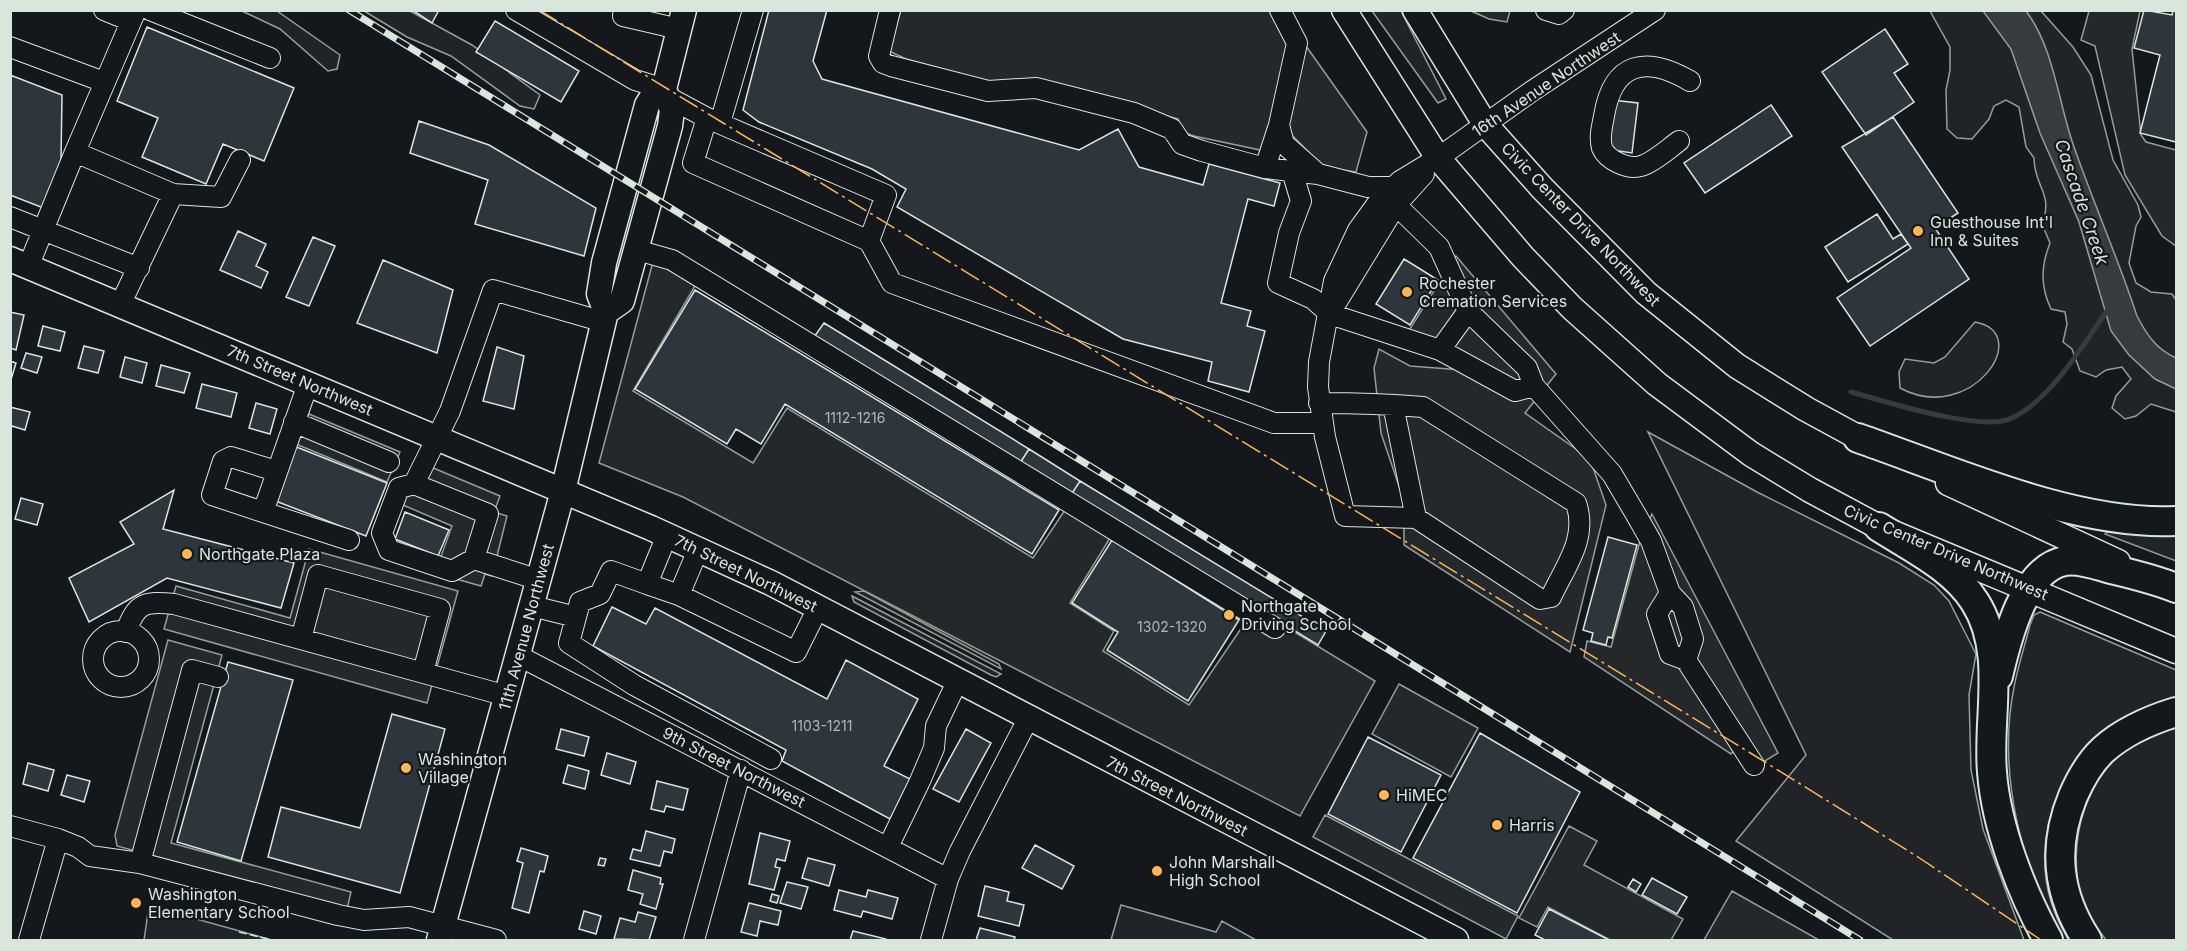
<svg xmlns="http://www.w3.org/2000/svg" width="2187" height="951" viewBox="0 0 2187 951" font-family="Inter,sans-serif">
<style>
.green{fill:#202428;stroke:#939e99;stroke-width:1.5}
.parking{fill:#24282b;stroke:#939e99;stroke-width:1.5}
.water{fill:#363b3e;stroke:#939e99;stroke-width:1.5}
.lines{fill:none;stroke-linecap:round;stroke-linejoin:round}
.stream{stroke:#363b3e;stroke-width:5}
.building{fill:#2c363c;stroke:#d8e6dc;stroke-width:1.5}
.minor-casing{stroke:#d8e6dc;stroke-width:22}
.major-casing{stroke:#d8e6dc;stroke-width:27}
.highway-casing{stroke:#d8e6dc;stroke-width:32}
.minor{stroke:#14181c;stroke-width:20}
.major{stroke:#14181c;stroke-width:24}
.highway{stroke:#14181c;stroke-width:28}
.rail-casing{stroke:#d8e6dc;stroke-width:7}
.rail{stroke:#14181c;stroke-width:4.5;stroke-dasharray:14;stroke-linecap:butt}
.fence{stroke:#d8e6dc;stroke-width:1.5;stroke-dasharray:8 3;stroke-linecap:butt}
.power{stroke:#ffb74d;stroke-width:1.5;stroke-dasharray:21 4.5 3 4.5;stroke-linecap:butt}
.poi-dot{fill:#ffb74d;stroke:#14181c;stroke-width:2}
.labels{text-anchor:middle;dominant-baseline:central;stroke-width:4.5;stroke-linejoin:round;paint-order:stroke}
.number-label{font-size:14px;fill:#adbab4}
.street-label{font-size:16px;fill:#d8e6dc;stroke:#14181c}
.poi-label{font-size:16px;fill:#d8e6dc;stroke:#14181c;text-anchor:start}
.water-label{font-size:18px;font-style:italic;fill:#d8e6dc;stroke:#14181c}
</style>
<rect width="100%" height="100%" fill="#14181c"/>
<path class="green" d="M242 11H277L340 55 337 69 328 71 280 29Z
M364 11H410L472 45 540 95 534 109 520 106 451 56 407 37Z
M1372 11H1401L1446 99 1438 103Z
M1930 11H2041L2073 47 2091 75 2113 160 2138 205 2141 217 2136 226 2129 263 2136 283 2151 292 2172 294 2176 300V412L2151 404 2136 416 2125 419 2112 408 2116 396 2131 379 2122 367 2106 370 2096 377 2080 371 2072 349 2063 342 2067 324 2065 312 2051 309C2040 286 2041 266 2050 243L2042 224C2054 193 2034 187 2034 158L2026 147 2019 107 2006 100 1994 106 1989 119 1972 139 1957 138 1947 129 1946 90 1950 70V47Z
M1975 322C2035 333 1971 426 1900 388L1899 372 1905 359 1934 363 1945 357Z
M1648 432 1757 492 1899 563 1934 585 1949 601 1976 654 1969 695 1971 770 1983 829 2024 940H1893L1736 841 1806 755Z
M2112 528 2176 529V561L2105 534Z
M864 591 999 664 1001 669 855 592Z
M852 596 1001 674 996 677 991 675 854 602Z
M2040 612 2176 670V699C2148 708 2116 716 2094 738 2088 744 2083 753 2078 760 2039 815 2032 882 2069 940H2058C2022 863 1997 773 2014 687 2018 666 2025 645 2030 625L2034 615Z
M2176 728V940H2106C2099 930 2087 918 2083 906 2064 843 2085 768 2145 736 2154 731 2167 730 2176 728Z
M1121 905 1216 932 1222 921 1256 940H1111Z
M149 906 272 940H144Z"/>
<path class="parking" d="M901 10 1269 11 1280 23 1290 46 1265 151 1194 136 1183 132 1178 119 1087 95 998 84 906 59 889 51Z
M1471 11H1510L1507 22 1489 19Z
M2089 11H2140L2132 49 2141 135 2146 142 2176 150V246L2162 236 2125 175 2095 46 2081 40Z
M1301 39 1367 132 1356 172 1323 167 1288 131Z
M1456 256 1556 374 1525 413 1590 459 1606 505 1570 652 1404 545V501L1381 433 1374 368 1379 349 1410 366 1463 370 1406 335Z
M654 258 695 286 633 391 753 463 787 408 1033 558 1065 510 1110 538 1070 603 1114 631 1103 651 1189 705 1255 608 1375 681 1300 816 683 497 599 463Z
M309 414 400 452 387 482 296 444Z
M419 462 500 496 494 512 507 516 492 576 485 574 481 586 435 573 452 526 403 505Z
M1652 514 1778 753 1760 764 1741 742 1731 754 1584 657 1587 641 1611 647 1640 541Z
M309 549 458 591 427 703 164 629 176 586 290 618Z
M168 640 222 655 171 843 351 892 347 909 117 846 115 835Z
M1399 684 1478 728 1451 777 1372 734Z
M1325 815 1518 916 1506 939 1313 837Z
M1569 826 1597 841 1584 865 1683 919 1671 940H1610L1548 907 1537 927 1519 918Z
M1732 891 1819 940H1704Z"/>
<path class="water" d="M1983 11H2026C2054 48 2058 101 2073 144 2093 202 2118 258 2137 316 2147 335 2156 349 2176 358V389L2155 379 2129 355 2111 331 2079 222 2040 133 2011 49Z"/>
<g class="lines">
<path class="stream" d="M1851 392C1884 401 1983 433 2012 418 2052 399 2084 343 2109 308"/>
</g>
<path class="building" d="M412 10H439L432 23Z
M769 10H827L813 61 822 79 1079 150 1118 129 1139 167 1203 185 1209 164 1280 183 1274 206 1248 199 1221 303 1251 311 1247 326 1265 331 1249 392 1208 381 1212 362 1123 339 897 207 906 189 872 169 759 122 743 110Z
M2144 10 2172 15 2173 10H2176V142L2140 133 2160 55 2134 48Z
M495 21 579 71 561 102 476 52Z
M147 27 294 88 264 161 223 144 206 184 142 157 158 118 117 101Z
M1885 29 1908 64 1894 73 1914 102 1866 135 1822 72Z
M10 75 62 95 61 160 46 209 10 195Z
M1612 100 1638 103 1632 153 1606 149Z
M1771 105 1792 136 1705 193 1684 163Z
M1893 117 1958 213 1935 228 1969 279 1870 346 1837 298 1911 248 1842 147Z
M419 121 489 145 596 208 584 256 475 224 488 180 410 153Z
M1877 214 1893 239 1901 234 1908 244 1848 282 1825 247Z
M238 231 266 244 256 266 268 272 261 288 220 270Z
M313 237 335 246 309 306 286 297Z
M1404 259 1438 280 1410 325 1376 304Z
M383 260 453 290 437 353 357 323Z
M695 290 1059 510 1032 554 785 404 761 444 736 429 727 444 635 389Z
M10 312 24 315 16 350 10 348Z
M824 323 1029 449 1020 463 814 337Z
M43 326 65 332 60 351 38 346Z
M84 346 104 351 98 373 78 368Z
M497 347 524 356 514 409 483 401Z
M26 353 42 357 37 373 21 368Z
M125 357 147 363 142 383 120 377Z
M10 361 16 363 10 383Z
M161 365 190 373 184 393 156 386Z
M202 384 237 393 231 417 196 408Z
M256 403 277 409 270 434 249 428Z
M10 407 30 412 25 430 12 426 10 433Z
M294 446 387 483 366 536 273 500Z
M1029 449 1080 481 1071 495 1020 463Z
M1080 481 1326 631 1318 645 1071 495Z
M174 490 163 529 294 563 281 608 167 578 89 622 69 578 134 544 120 522Z
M21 498 43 504 37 525 15 519Z
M405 512 449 530 438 556 395 539Z
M1608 537 1637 545 1612 638 1608 637 1606 645 1591 641 1593 633 1583 630Z
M1112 540 1239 620 1188 701 1107 650 1118 632 1072 603Z
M612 607 646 624 655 608 827 699 846 660 918 699 884 766 910 779 890 819 782 761 786 750 593 646Z
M228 662 293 680 241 861 177 842Z
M392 714 445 729 400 893 268 857 281 807 360 828Z
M561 729 589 737 584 756 556 749Z
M966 729 991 743 959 802 933 789Z
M1480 733 1580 792 1517 913 1413 858Z
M1368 737 1441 775 1401 852 1328 814Z
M607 753 636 762 630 784 601 775Z
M28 763 54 770 48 791 23 784Z
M568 765 589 771 585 789 563 783Z
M67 775 90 781 84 802 61 795Z
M657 781 688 789 683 810 666 806 664 812 651 809Z
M646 831 675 839 672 853 664 851 660 866 630 859 633 849 641 851Z
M760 833 790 841 785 861 777 859 775 867 780 868 774 890 749 884Z
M1035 845 1074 866 1062 889 1022 868Z
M521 848 548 856 544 872 540 871 529 913 512 908 523 863 517 861Z
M600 858 606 859 604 866 598 865Z
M808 858 835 865 829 886 802 878Z
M633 870 661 878 660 884H663L656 909 640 904 643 894 628 890Z
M1652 878 1687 897 1677 914 1642 895Z
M1633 879 1641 884 1636 892 1628 887Z
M787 882 808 887 801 909 780 903Z
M985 886 1009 892 1007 901 1024 905 1019 926 978 916Z
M839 890 866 897 868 890 898 898 892 919 863 911 861 917 834 910Z
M772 894 779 896 777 903 770 901Z
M749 903 781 911 778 925 760 921 757 936 741 932Z
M1549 909 1609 940H1545L1535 935Z
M584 911 601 916 596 934 579 929Z
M638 912 656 917 649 940 614 939 620 918 635 922Z
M980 928 1015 937 1014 940H976Z
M853 931 886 939V940H850Z"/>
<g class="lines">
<defs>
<path id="minor" d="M104 10 131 21
M150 10 270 58
M516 10 635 80 664 89
M624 10 623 16 679 29
M890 10 879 56 883 63 891 66 988 91 1036 88 1134 113 1172 129 1182 144 1202 151 1265 168 1318 174 1368 187H1393
M1546 10 1559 14 1564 10
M10 47 104 82
M666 96 707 118 886 195 869 241 693 163 707 118
M720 123 753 10
M1279 125 1284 144 1318 174
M1679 141C1668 149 1654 162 1641 166 1628 170 1607 160 1602 148 1599 137 1602 127 1604 116 1613 62 1645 55 1690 81
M1265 168 1279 125 1297 43 1280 10
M1292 171 1301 201 1289 233 1278 283 1313 299 1330 314 1440 350 1468 311
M173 194 221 197 240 160
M1396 205 1439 247 1468 311 1527 368 1534 386 1612 474 1635 513 1651 541 1670 593 1683 607 1693 639 1686 660 1754 765
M10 217 139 268
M869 241 892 283 1274 423H1322
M637 250 672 260 1275 628
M28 267 75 152
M120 305 173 194 75 152 136 10
M1333 308 1396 205 1424 174
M1440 350 1515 391 1534 386
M308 384 263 512 349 540
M1319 403C1354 403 1388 404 1423 407L1576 503C1588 538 1566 565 1551 597L1540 599 1416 518 1393 405
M294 422 389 462
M414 484 399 488 382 533 389 550 452 571 474 559
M263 512 212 495 223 461 231 457 276 471
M1416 518 1345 516 1325 437 1318 387 1319 362 1334 281 1358 230 1379 201 1400 181 1438 158 1532 91 1655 10
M667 535 647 584 679 595 796 652 818 608
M539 580 474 559 488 514 414 484 450 411 493 290 604 322
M647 584 611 571 600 594 580 602 569 643 634 685 771 759
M1670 593 1657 614 1670 654 1686 660
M679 595 698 550
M532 606 576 617
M93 659a28 28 0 1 1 56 0a28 28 0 1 1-56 0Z
M126 632C136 603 144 601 174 604L507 696
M301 639 318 575 440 609 423 672
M519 656 948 879
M10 826 58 839 78 847 90 856 140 863 338 915 364 920 409 917 496 940
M888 847 920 781 934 748 936 726 957 682
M140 863 192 670 218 677
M29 940 58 839
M694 940 741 770
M931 940 948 879 960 851 1028 719"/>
<path id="major" d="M1344 10 1438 158 1523 257 1572 308 1657 384 1751 454 1810 490 1879 527 2176 651
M1415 10 1485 124 1542 188 1646 293 1737 366 1806 409 1874 446
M10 259 651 528 771 583 1456 940
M606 312 622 301 670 126 672 110 664 89 684 10
M1948 483 2118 562
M439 940 563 491 606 312 599 294 604 263 647 105 652 97 664 89"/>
<path id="highway" d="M1858 438C1953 471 2075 526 2176 521
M1879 527C1912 548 1954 568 1975 602 2007 652 1987 718 1992 772 1996 827 2022 893 2048 940
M1998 676C2006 642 2023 568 2065 561 2080 558 2099 566 2115 570 2136 575 2156 580 2176 588
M2087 940C2057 894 2052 847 2073 796 2080 780 2090 762 2103 750 2124 731 2150 720 2176 712"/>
</defs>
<use href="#minor" class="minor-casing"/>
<use href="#major" class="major-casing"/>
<use href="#highway" class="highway-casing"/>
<use href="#minor" class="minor"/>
<use href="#major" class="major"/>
<use href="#highway" class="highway"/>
<defs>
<path id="rail" d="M349 10 1860 940"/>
</defs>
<use href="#rail" class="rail-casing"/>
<use href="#rail" class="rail"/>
<path class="fence" d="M239 932 272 940"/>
<path class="power" d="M539 10 1752 754 1918 857 2041 940"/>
</g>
<g class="poi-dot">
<circle cx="1918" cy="231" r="6"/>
<circle cx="1407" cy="292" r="6"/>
<circle cx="187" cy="554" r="6"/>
<circle cx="1229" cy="615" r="6"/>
<circle cx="406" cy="768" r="6"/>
<circle cx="1384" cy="795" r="6"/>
<circle cx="1497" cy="825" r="6"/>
<circle cx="1157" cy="871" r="6"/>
<circle cx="136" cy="903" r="6"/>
</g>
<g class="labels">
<g class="number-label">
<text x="855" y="417">1112-1216</text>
<text x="1172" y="626">1302-1320</text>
<text x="822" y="725">1103-1211</text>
</g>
<g class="street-label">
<text transform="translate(1546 84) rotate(-34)">16th Avenue Northwest</text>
<text transform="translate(1581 224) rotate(46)">Civic Center Drive Northwest</text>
<text transform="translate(300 380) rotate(23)">7th Street Northwest</text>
<text transform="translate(1946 552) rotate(23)">Civic Center Drive Northwest</text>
<text transform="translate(746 573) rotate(26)">7th Street Northwest</text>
<text transform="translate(526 627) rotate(-75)">11th Avenue Northwest</text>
<text transform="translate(734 767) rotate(27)">9th Street Northwest</text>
<text transform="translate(1177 796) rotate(27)">7th Street Northwest</text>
</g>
<g class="poi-label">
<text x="1930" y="222">Guesthouse Int'l<tspan x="1930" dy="18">Inn &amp; Suites</tspan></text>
<text x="1419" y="283">Rochester<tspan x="1419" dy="18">Cremation Services</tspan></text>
<text x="199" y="554">Northgate Plaza</text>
<text x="1241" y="606">Northgate<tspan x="1241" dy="18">Driving School</tspan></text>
<text x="418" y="759">Washington<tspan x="418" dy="18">Village</tspan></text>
<text x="1396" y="795">HiMEC</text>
<text x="1509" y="825">Harris</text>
<text x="1169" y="862">John Marshall<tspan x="1169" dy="18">High School</tspan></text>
<text x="148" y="894">Washington<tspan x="148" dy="18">Elementary School</tspan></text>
</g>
<g class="water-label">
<text transform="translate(2082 202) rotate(71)">Cascade Creek</text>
</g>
</g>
<rect width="2187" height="951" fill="none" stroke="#d8e6dc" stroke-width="24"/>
</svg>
